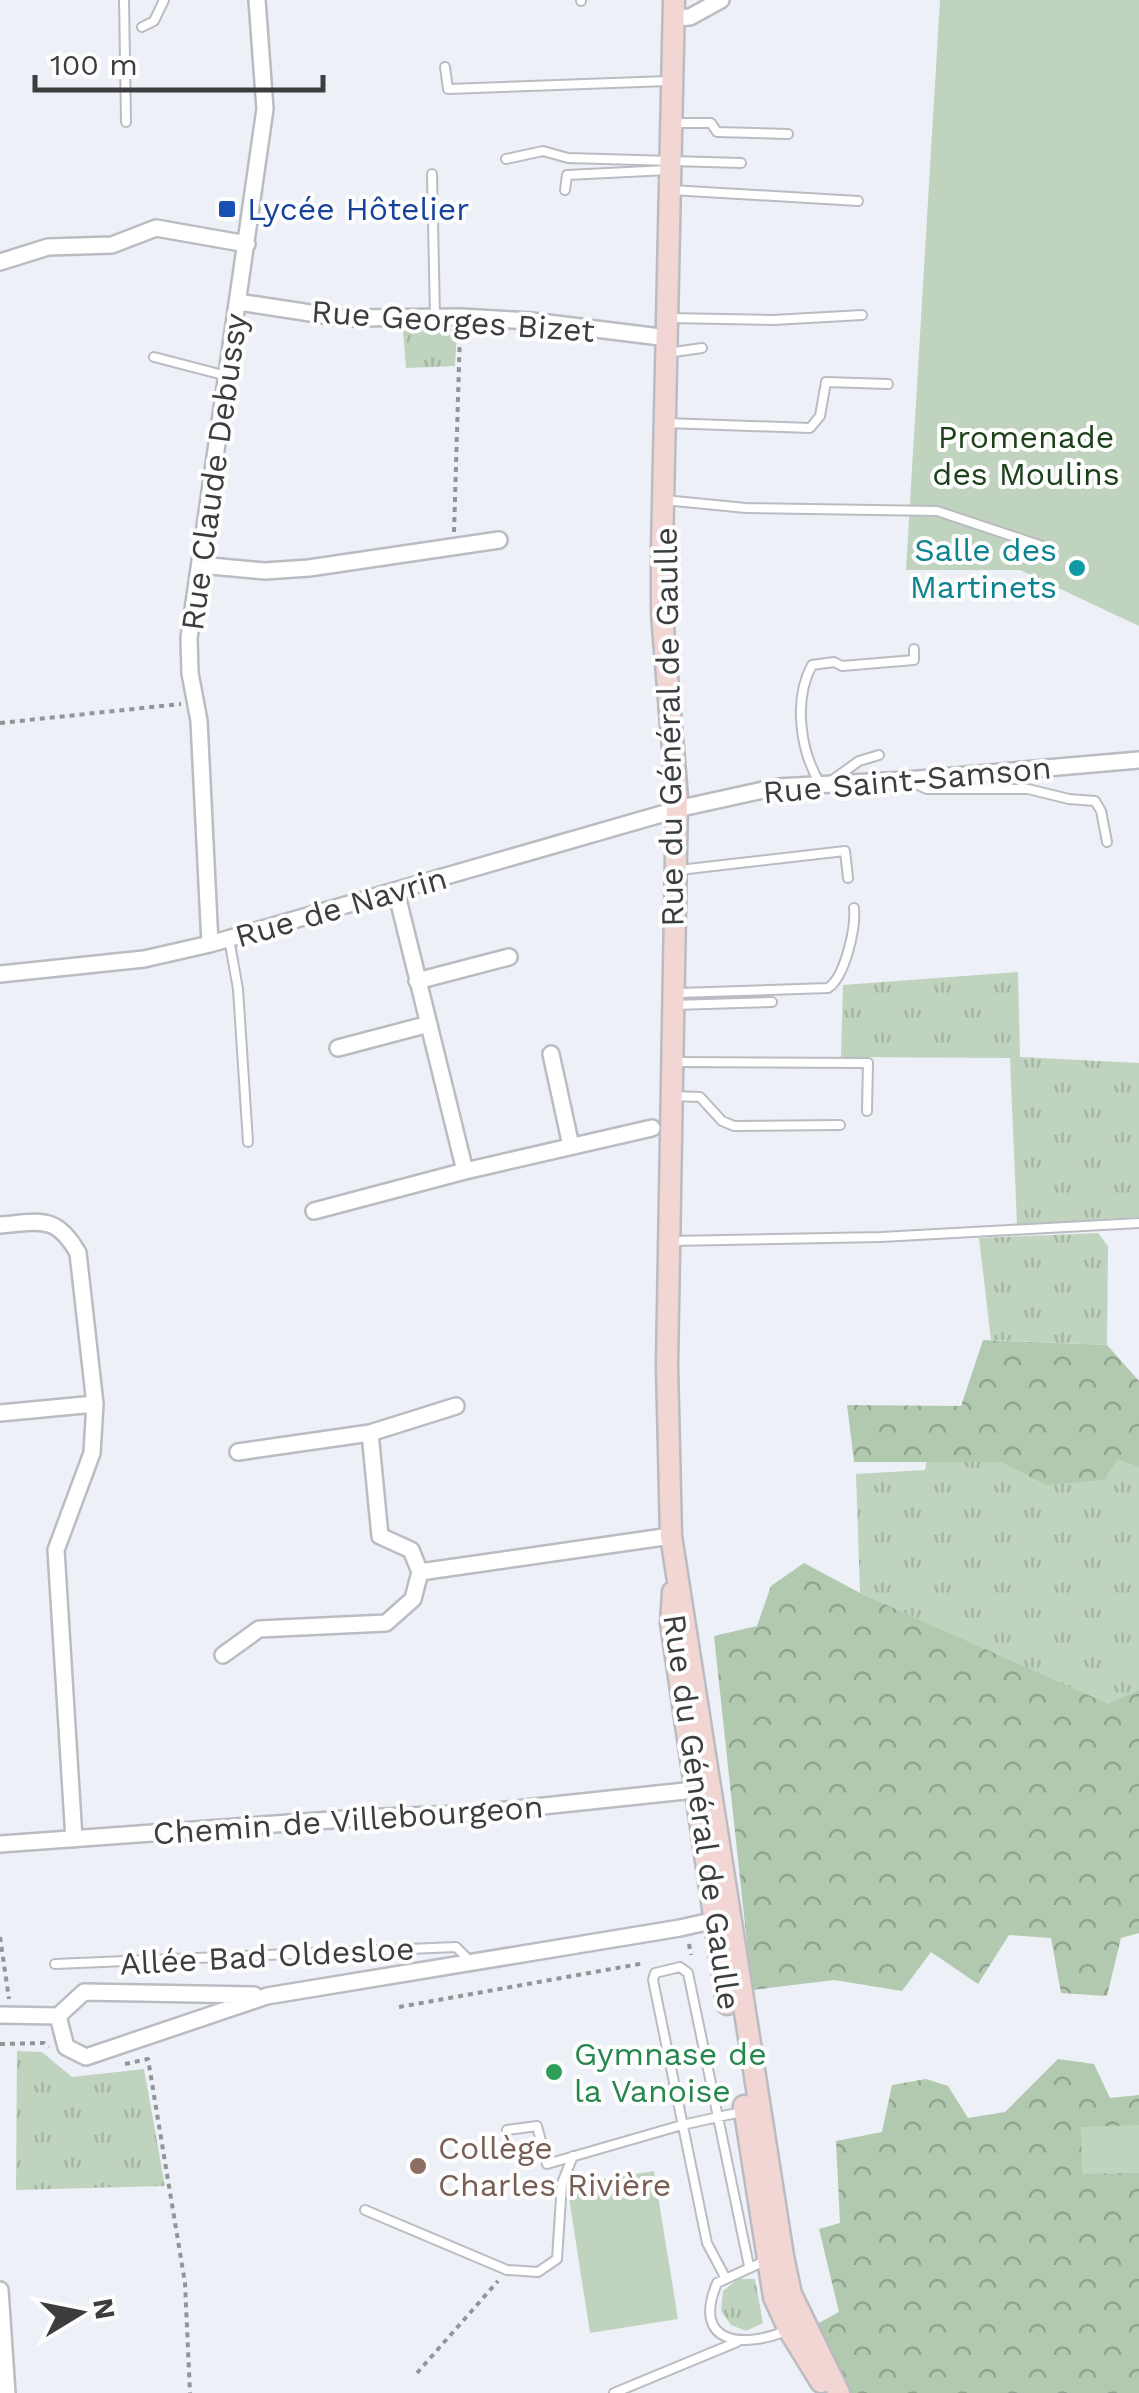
<svg xmlns="http://www.w3.org/2000/svg" width="1139" height="2393" viewBox="0 0 1139 2393" font-family="'Work Sans',sans-serif">
<style>
.grass{fill:url(#grass-tufts)}
.forest{fill:url(#forest-crowns)}
.park{fill:#c0d3be}
.lines{fill:none;stroke-linecap:round;stroke-linejoin:round}
.lane-casing{stroke:#babcc2;stroke-width:12}
.street-casing{stroke:#babcc2;stroke-width:20}
.secondary-casing{stroke:#babcc2;stroke-width:25}
.path{stroke:#929498;stroke-width:4;stroke-dasharray:5 5;stroke-linecap:butt}
.lane{stroke:#fff;stroke-width:8}
.street{stroke:#fff;stroke-width:15}
.secondary{stroke:#f2d6d3;stroke-width:20}
.transit-dot{fill:#1a4fb4;stroke:#fdfdfe;stroke-width:4}
.culture-dot{fill:#0f9aa8;stroke:#fdfdfe;stroke-width:4}
.leisure-dot{fill:#2e9e5b;stroke:#fdfdfe;stroke-width:4}
.education-dot{fill:#8d6e63;stroke:#fdfdfe;stroke-width:4}
.labels{text-anchor:middle;dominant-baseline:central;stroke-width:8;stroke-linejoin:round;paint-order:stroke}
.transit-label{font-size:32px;fill:#164399;stroke:#fdfdfe;text-anchor:start}
.street-label{font-size:32px;fill:#3c3d3f;stroke:#fdfdfe}
.park-label{font-size:32px;fill:#1c401a;stroke:#fdfdfe}
.culture-label{font-size:32px;fill:#0d838f;stroke:#fdfdfe;text-anchor:end}
.leisure-label{font-size:32px;fill:#27864d;stroke:#fdfdfe;text-anchor:start}
.education-label{font-size:32px;fill:#785e54;stroke:#fdfdfe;text-anchor:start}
</style>
<defs>
<pattern id="grass-tufts" width="24" height="20" patternUnits="userSpaceOnUse" patternTransform="scale(2.5)"><rect width="24" height="20" fill="#c0d3be"/><path d="M3 7l-1-3M5 7V3M7 7l1-3M15 17l-1-3M17 17v-4M19 17l1-3" fill="none" stroke="#a6b6a4"/></pattern>
<pattern id="forest-crowns" width="20" height="18" patternUnits="userSpaceOnUse" patternTransform="scale(2.5)"><rect width="20" height="18" fill="#b1c9af"/><path d="M2 6a3 3 0 1 1 6 0M12 15a3 3 0 1 1 6 0" fill="none" stroke="#91a490"/></pattern>
</defs>
<rect width="100%" height="100%" fill="#edf0f6"/>
<path class="grass" d="M403 328 457 329 455 366 406 368Z
M1018 972 1020 1057 1139 1063V1217L1017 1225 1010 1058 841 1057 843 985Z
M1098 1233 1108 1246 1107 1345 991 1340 979 1238Z
M927 1459 1001 1462 1045 1485 1117 1460 1139 1467V1690L1108 1705 860 1593 856 1474 925 1470Z
M17 2051 42 2052 72 2077 144 2069 165 2186 16 2190Z
M738 2279H755L763 2323 746 2331 731 2325 721 2311 723 2291Z"/>
<path class="forest" d="M983 1340 1107 1345 1139 1381V1467L1117 1460 1104 1480 1045 1485 1001 1462H854L847 1405 961 1406Z
M804 1563 860 1593 1108 1704 1139 1690V1933L1121 1938 1107 1996 1061 1993 1051 1938 1009 1935 978 1984 931 1952 902 1991 834 1980 752 1990 714 1636 757 1626 771 1586Z
M1058 2059 1094 2064 1110 2098 1139 2095V2393H848L817 2324 839 2312 819 2229 840 2223 836 2141 882 2132 892 2085 926 2079 948 2086 968 2118 1005 2112Z"/>
<path class="park" d="M940 0H1139V626L1020 570H906Z
M1139 2125V2173L1082 2174 1081 2127Z
M654 2171 678 2319 590 2333 567 2185Z"/>
<g class="lines">
<defs>
<path id="lane" d="M124 0 126 122
M581 0V1
M142 27 154 21 164 0
M445 67 448 89 668 81
M672 123H711L717 132 788 134
M506 159 543 151 568 158 741 163
M432 174 435 317
M565 190 567 175 668 170
M671 190 858 201
M668 318 773 320 862 315
M667 353 702 348
M154 357 227 376
M666 423 810 428 820 416 826 382 888 384
M664 500 746 508 937 511 1048 548
M831 781 859 761 879 755
M916 784 927 789H1028L1069 799 1095 801 1101 811 1107 842
M821 785C800 752 793 700 812 665L834 662 842 666 914 660V649
M679 870 845 851 848 878
M229 939 238 989 248 1142
M678 993 828 988C845 977 856 928 854 908
M674 1005 772 1002
M673 1062 868 1063 867 1111
M672 1096 700 1097 722 1121 734 1126 840 1125
M671 1241 881 1237 1139 1223
M55 1964 456 1947 469 1960
M507 2130 537 2126 547 2164 682 2125 741 2112
M365 2210 507 2270 538 2272 557 2259 562 2183 573 2156
M767 2260 717 2283C691 2345 744 2349 788 2330
M725 2277 707 2243 653 1980 655 1973 680 1967 688 1973 749 2266
M614 2393 737 2342"/>
<path id="street" d="M674 18 690 17 721 0
M0 262 48 247 112 245 156 228 247 244
M238 302 343 318 460 317 532 321 668 338
M200 565 265 571 309 568 499 540
M396 891 465 1171
M210 944 199 721 190 673 189 638 265 109 257 0
M0 974 144 959 210 944 686 807 777 787 907 780 1139 760
M417 981 509 957
M338 1048 429 1024
M551 1054 571 1146
M314 1211 465 1171 652 1128
M0 1225C40 1222 56 1214 78 1253L95 1404 92 1453 56 1550 74 1839
M0 1413 95 1404
M238 1452 370 1433 456 1406
M420 1572 671 1536
M223 1655 259 1629 386 1623 413 1599 420 1572 411 1550 380 1536 370 1433
M0 1844 358 1818 478 1813 704 1789
M0 2015 58 2016
M58 2016 66 2047 86 2057 267 1996 680 1928 724 1918
M58 2016 84 1992 254 1995
M0 2290 7 2393"/>
<path id="secondary" d="M674 0 662 550V614L677 798 667 1365 671 1536 783 2256 791 2294 839 2393
M673 1592 671 1623 727 2004
M744 2106 774 2297 789 2330 821 2382"/>
</defs>
<use href="#lane" class="lane-casing"/>
<use href="#street" class="street-casing"/>
<use href="#secondary" class="secondary-casing"/>
<path class="path" d="M454 532 460 332
M0 723 181 704
M0 1937 9 1999
M689 1944 691 1955
M399 2007 645 1963
M0 2044 44 2043 49 2047
M125 2064 148 2059 185 2283 190 2393
M417 2373 498 2281"/>
<use href="#lane" class="lane"/>
<use href="#street" class="street"/>
<use href="#secondary" class="secondary"/>
</g>
<rect class="transit-dot" x="217" y="199" width="20" height="20" rx="5"/>
<circle class="culture-dot" cx="1077" cy="568" r="10"/>
<circle class="leisure-dot" cx="554" cy="2072" r="10"/>
<circle class="education-dot" cx="418" cy="2166" r="10"/>
<g class="labels">
<g class="transit-label">
<text x="247" y="209">Lycée Hôtelier</text>
</g>
<g class="street-label">
<text transform="translate(453 321) rotate(4)">Rue Georges Bizet</text>
<text transform="translate(214 472) rotate(-82)">Rue Claude Debussy</text>
<text transform="translate(669 727) rotate(-91)">Rue du Général de Gaulle</text>
<text transform="translate(907 780) rotate(-5)">Rue Saint-Samson</text>
<text transform="translate(341 907) rotate(-16)">Rue de Navrin</text>
<text transform="translate(702 1812) rotate(82)">Rue du Général de Gaulle</text>
<text transform="translate(348 1820) rotate(-4)">Chemin de Villebourgeon</text>
<text transform="translate(267 1956) rotate(-3)">Allée Bad Oldesloe</text>
</g>
<g class="park-label">
<text x="1026" y="437">Promenade<tspan x="1026" dy="37">des Moulins</tspan></text>
</g>
<g class="culture-label">
<text x="1057" y="550">Salle des<tspan x="1057" dy="37">Martinets</tspan></text>
</g>
<g class="leisure-label">
<text x="574" y="2054">Gymnase de<tspan x="574" dy="37">la Vanoise</tspan></text>
</g>
<g class="education-label">
<text x="438" y="2148">Collège<tspan x="438" dy="37">Charles Rivière</tspan></text>
</g>
</g>
<g transform="translate(80 2313) rotate(80)" stroke="#fdfdfe" stroke-width="8" paint-order="stroke">
<path d="M0-8L18 38L0 25L-18 38Z" fill="#3c3d3f"/>
<text y="-15" font-size="28" font-weight="bold" text-anchor="middle" fill="#3c3d3f">N</text>
</g>
<path d="M35 75v15h288v-15" fill="none" stroke="#3c3d3f" stroke-width="5"/>
<text x="50" y="75" font-size="30" fill="#3c3d3f" stroke="#fdfdfe" stroke-width="8" paint-order="stroke">100 m</text>
</svg>
